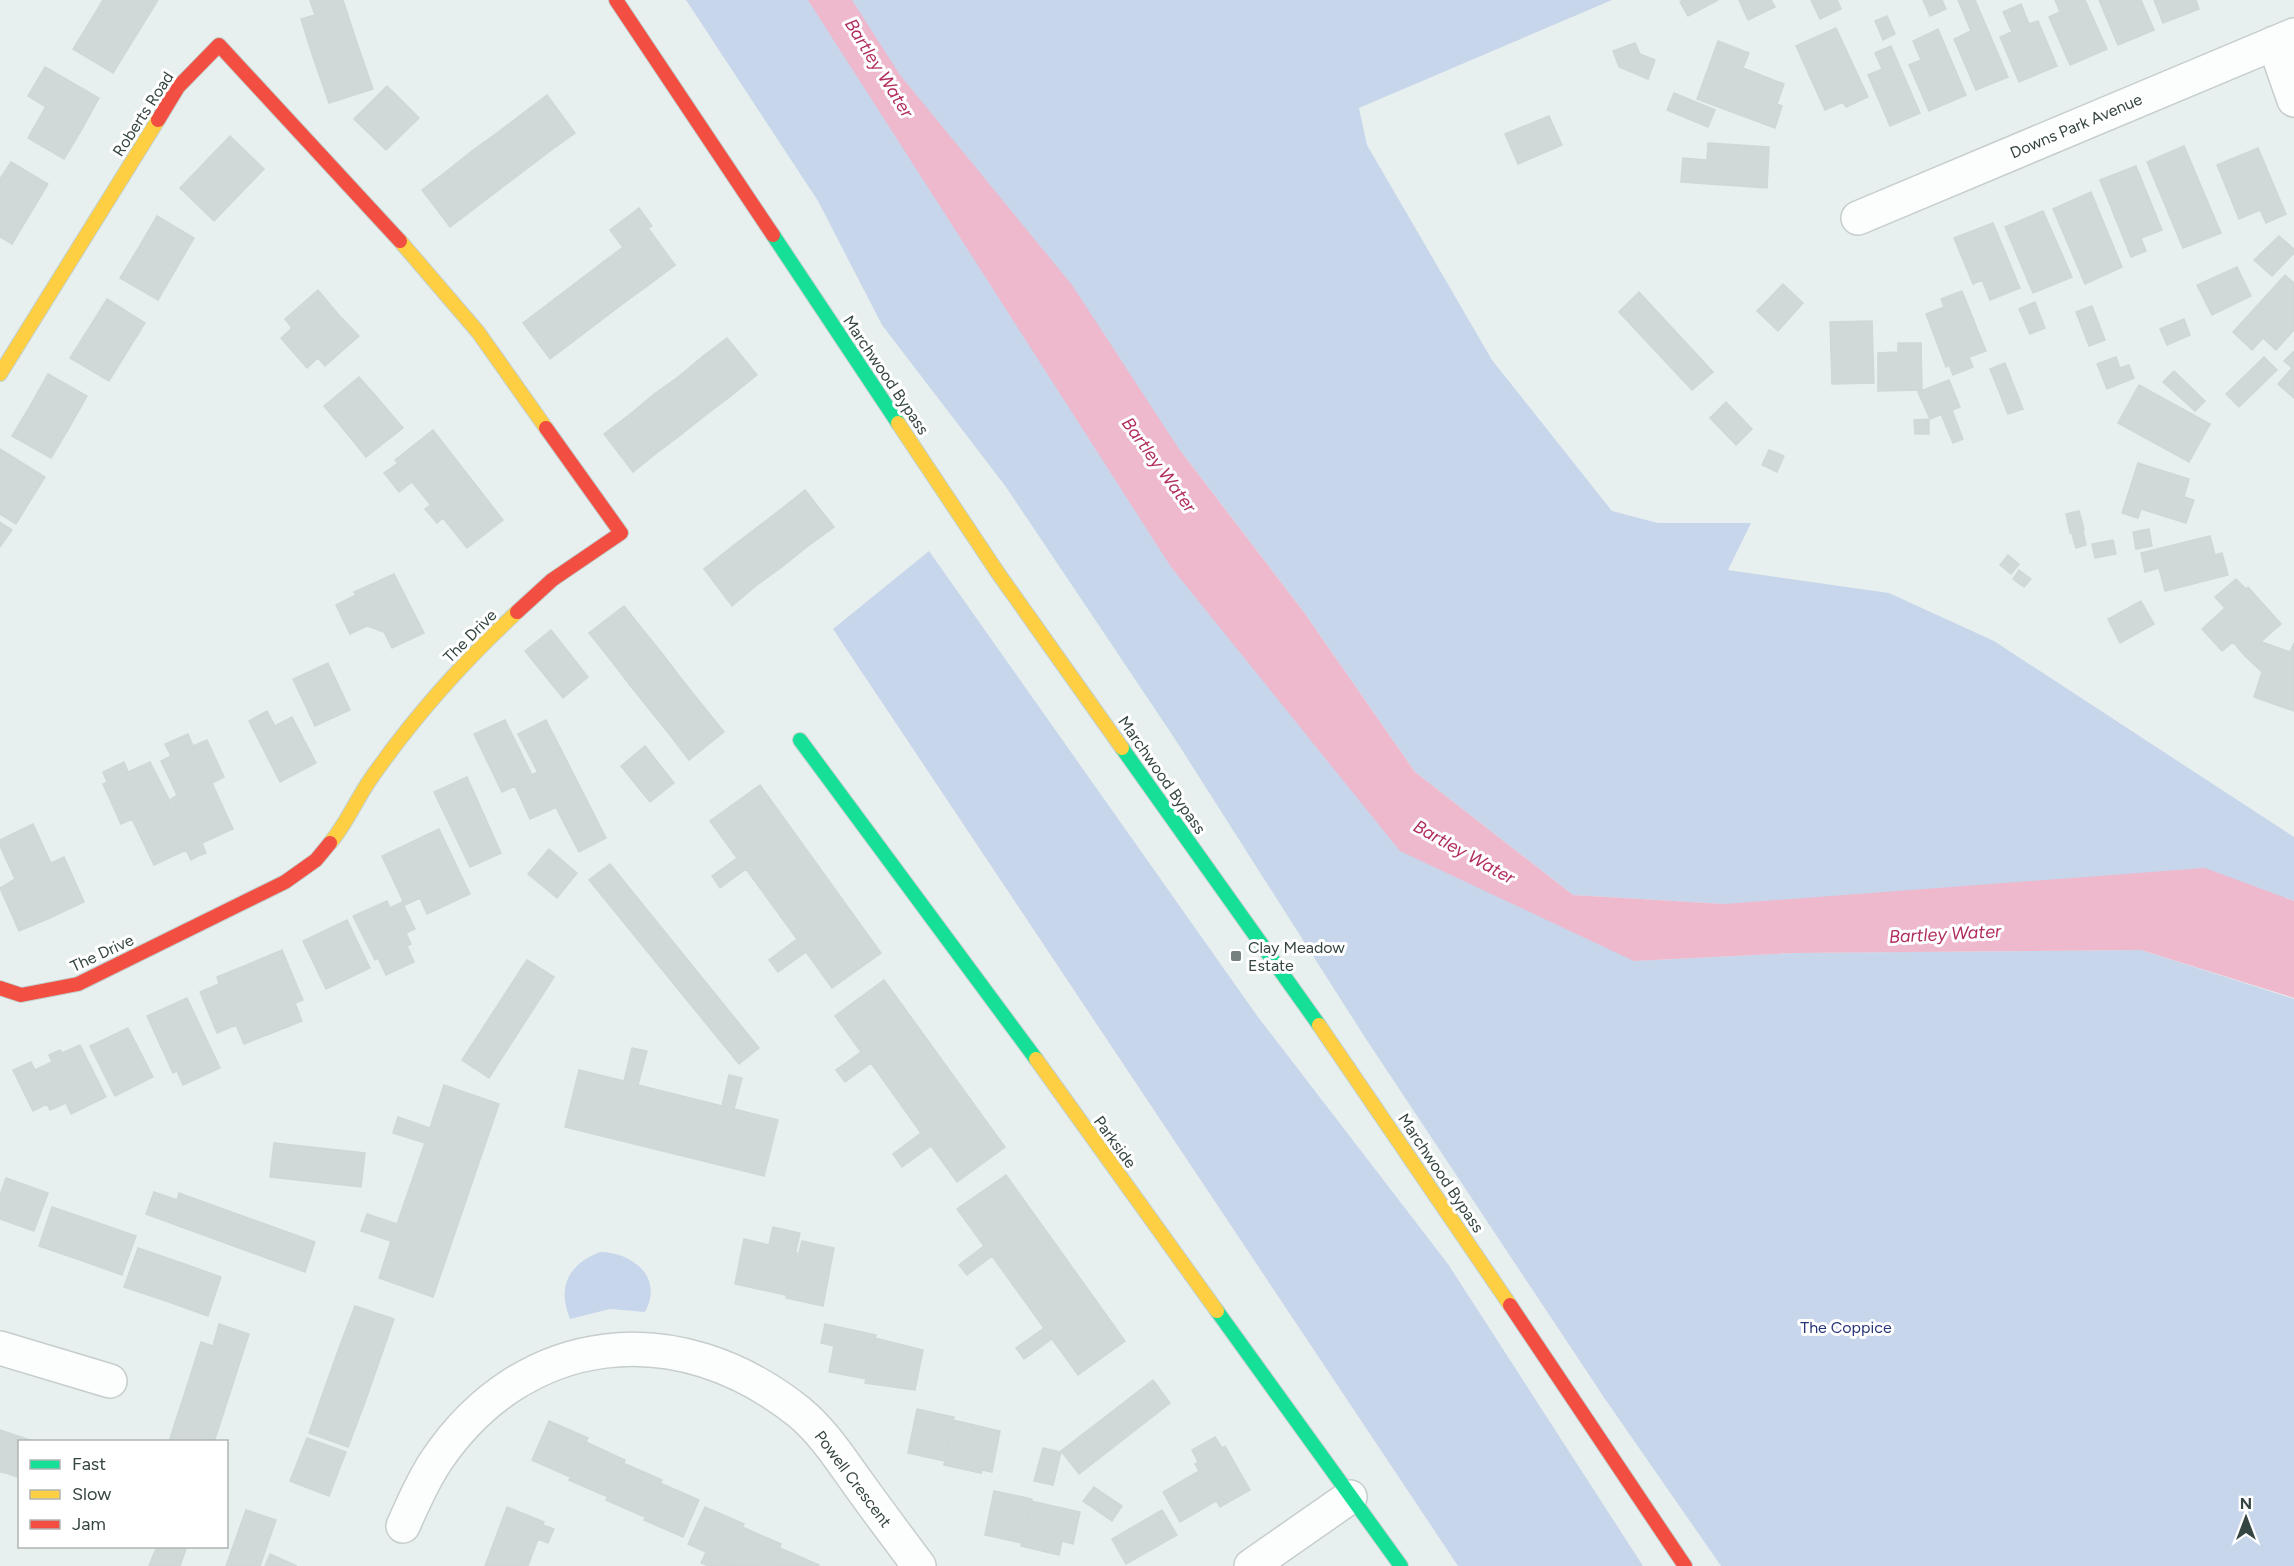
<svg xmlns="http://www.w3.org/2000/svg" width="2294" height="1566" viewBox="0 0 2294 1566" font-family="Figtree,sans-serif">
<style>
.green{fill:#c8d6eb}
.water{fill:#eeb8cd}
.building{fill:#d0d9d8;stroke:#ced8d6;stroke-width:1.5}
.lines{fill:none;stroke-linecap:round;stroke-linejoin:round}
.street-casing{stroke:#c6cecd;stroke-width:36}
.fast-casing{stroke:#c1d0cf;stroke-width:16}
.slow-casing{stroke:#c1d0cf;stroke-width:16}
.jam-casing{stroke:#c1d0cf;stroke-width:16}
.street{stroke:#fcfdfd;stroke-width:33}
.fast{stroke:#16e098;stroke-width:14}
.slow{stroke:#ffcf43;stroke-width:14}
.jam{stroke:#f24e42;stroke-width:14}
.poi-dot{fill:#74817f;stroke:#fff;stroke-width:2}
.labels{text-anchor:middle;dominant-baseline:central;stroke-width:6;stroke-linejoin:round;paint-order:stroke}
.street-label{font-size:16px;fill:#354542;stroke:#fff}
.poi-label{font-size:16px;fill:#354542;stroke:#fff;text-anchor:start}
.park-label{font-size:16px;fill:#283577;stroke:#fff}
.water-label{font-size:18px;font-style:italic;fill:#b12d5e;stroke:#fff}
</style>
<rect width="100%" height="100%" fill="#e8f0ef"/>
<path class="green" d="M686 0H1612L1359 108 1367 145 1492 360 1612 511 1658 523H1751L1728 570 1889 593 1994 641 2294 837V901L2287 898 1724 904 1573 895 1415 772 1303 611 1179 449 1171 567 1183 580 1634 961 1793 953 2141 950 2294 999V1566H1721L1605 1399 1364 1036 1173 736 1006 487 882 325 818 201Z
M929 551 1258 1017 1448 1264 1643 1566H1458L833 629Z
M600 1252C633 1252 664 1278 645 1312L610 1309 570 1319C557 1288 568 1264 600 1252Z"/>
<path class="water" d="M808 0H852L900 75 1072 285 1179 449 1303 611 1415 772 1573 895 1724 904 2205 868 2294 901V998L2141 950 1793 953 1634 961 1400 851 1171 567Z"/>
<path class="building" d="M103 0H158L129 47 89 23Z
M343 0 356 40 312 54 301 19 315 15 310 1Z
M1683 0H1718L1688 16 1680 2Z
M1739 0H1771L1775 7 1748 20Z
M1811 0H1837L1841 9 1820 19Z
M1923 0H1942L1946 9 1930 16Z
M1958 0H1975L2008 77 1976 90 1954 39 1971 31Z
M2055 0H2085L2107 49 2070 65 2049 17 2060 12Z
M2099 0H2141L2154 30 2118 45Z
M2154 0H2196L2199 9 2163 23Z
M2021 4 2029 24 2038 21 2057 66 2019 82 2000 37 2012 32 2003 12Z
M1887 16 1895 34 1883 40 1875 21Z
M89 23 129 47 113 73 73 49Z
M1836 28 1868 97 1846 107 1843 102 1825 110 1796 46Z
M1938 29 1966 95 1929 111 1909 65 1921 60 1913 41Z
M356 40 373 89 329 103 312 54Z
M1718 41 1749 53 1743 68 1784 84 1777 104 1782 106 1775 128 1697 99Z
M1635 43 1640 54 1655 60 1648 79 1619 67 1613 51Z
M1891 46 1920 113 1890 126 1868 75 1882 69 1875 53Z
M45 67 99 98 82 129 28 96Z
M387 86 419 118 386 150 354 119Z
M1674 93 1715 110 1708 127 1667 110Z
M547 95 575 133 550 151 522 114Z
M45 108 82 129 64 159 28 138Z
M522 114 550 151 525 170 497 133Z
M1549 116 1562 145 1518 164 1505 134Z
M497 133 525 170 500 189 472 151Z
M230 136 264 169 239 195 205 162Z
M1708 143 1769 147 1767 188 1681 182 1683 158 1707 160Z
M2184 146 2221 233 2183 248 2147 162Z
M2258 148 2286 214 2266 223 2260 210 2239 219 2217 165Z
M472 151 500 189 475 208 447 171Z
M11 162 48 184 30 214 0 196V179Z
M205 162 239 195 214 221 180 188Z
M2136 166 2162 230 2141 238 2146 251 2131 257 2100 180Z
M447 171 475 208 450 227 422 190Z
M2091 192 2122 267 2085 284 2053 209Z
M0 196 30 214 12 244 0 237Z
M639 208 652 226 648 228 675 265 650 284 610 230Z
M2043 211 2072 277 2033 293 2005 227Z
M157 216 194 238 176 269 139 247Z
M1993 223 2020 288 1990 300 1982 280 1973 284 1954 238Z
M2279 236 2294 249V253L2272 276 2254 260Z
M139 247 176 269 158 300 120 278Z
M623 247 650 284 625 302 598 266Z
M598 266 625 302 600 321 573 285Z
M2237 267 2251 296 2212 315 2197 285Z
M2285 275 2294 283V330L2276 350 2263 338 2252 350 2233 332Z
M1783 284 1803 303 1778 331 1757 311Z
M573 285 600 321 575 340 548 304Z
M318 290 338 314 293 352 281 338 292 328 285 319Z
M1962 291 1986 351 1969 357 1973 367 1953 375 1949 365 1946 367 1926 314 1944 307 1941 299Z
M1639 292 1713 372 1692 390 1619 312Z
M107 299 145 323 127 352 89 328Z
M2035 302 2045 328 2030 334 2019 309Z
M548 304 575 340 550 359 523 323Z
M2092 306 2105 340 2089 346 2076 312Z
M338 314 359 336 325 366 318 358 307 368 293 352Z
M2184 319 2190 335 2167 345 2160 329Z
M1872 321 1874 383 1832 384 1830 322Z
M89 328 127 352 109 381 70 358Z
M727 338 757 375 732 395 702 357Z
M1898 343H1921L1922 390 1878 391V353L1898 352Z
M2294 351V398L2278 384 2292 368 2284 361Z
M702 357 732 395 707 414 678 377Z
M2116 357 2120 368 2129 365 2134 378 2107 389 2097 364Z
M2264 357 2277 370 2239 407 2226 394Z
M2005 363 2023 409 2008 414 1990 369Z
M2174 371 2205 401 2195 411 2163 382Z
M48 374 87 396 69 428 30 406Z
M359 377 381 402 345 431 324 406Z
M678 377 707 414 683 433 653 395Z
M1949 380 1960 407 1930 419 1918 392Z
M2139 385 2210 424 2189 462 2118 423Z
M653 395 683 433 658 452 629 415Z
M381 402 403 428 366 457 345 431Z
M1726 402 1752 429 1736 445 1710 418Z
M30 406 69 428 51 458 12 436Z
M1952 410 1963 439 1953 443 1941 414Z
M629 415 658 452 633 472 604 434Z
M1929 419V434H1915L1914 420Z
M433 430 468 475 430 504 412 482 399 492 384 473 398 463 395 460Z
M0 449 45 477 30 501 0 481Z
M1769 450 1784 456 1777 472 1762 465Z
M2138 463 2189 479 2184 497 2194 500 2186 523 2141 509 2138 518 2122 513Z
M468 475 503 520 467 548 443 518 437 523 425 509Z
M0 481 30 501 16 524 0 514Z
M805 490 834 527 808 546 780 510Z
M780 510 808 546 783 566 755 529Z
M2079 511 2084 529 2070 533 2066 514Z
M0 522 12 530 0 547Z
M755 529 783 566 757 585 729 549Z
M2149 529 2152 546 2136 549 2133 532Z
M2083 531 2086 545 2076 548 2072 534Z
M2210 536 2215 555 2222 553 2228 575 2165 591 2159 568 2145 572 2141 553Z
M2113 540 2116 554 2095 558 2092 544Z
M729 549 757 585 732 606 704 569Z
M2008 555 2019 564 2011 574 2000 565Z
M2019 570 2031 579 2024 587 2013 579Z
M394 574 424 633 392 648 384 632 367 626 350 634 336 605 356 595 354 592Z
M2236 579 2246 589 2248 587 2281 624 2245 656 2233 642 2222 651 2202 629 2225 608 2215 597Z
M2141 601 2154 624 2120 643 2108 619Z
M624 606 644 631 609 658 589 633Z
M551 630 588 677 563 698 525 651Z
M644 631 664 656 629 684 609 658Z
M2262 642 2290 652 2294 643V711L2254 697 2262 672 2245 656Z
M664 656 684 682 649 709 629 684Z
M328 663 350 710 315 726 293 679Z
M684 682 704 707 669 734 649 709Z
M704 707 724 732 689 760 669 734Z
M267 711 275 726 292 717 316 763 280 782 249 721Z
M505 720 532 775 537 772 555 808 530 819 515 786 502 792 474 734Z
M546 720 606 838 579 852 518 734Z
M188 734 193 746 207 740 224 777 212 783 233 829 202 843 206 853 198 856 171 799 177 795 161 761 171 756 165 744Z
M645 746 674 783 650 802 621 766Z
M124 762 128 772 150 762 198 856 191 860 186 850 154 865 132 819 121 824 103 784 107 782 103 772Z
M467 777 501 853 470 867 434 792Z
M760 785 881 953 832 988 806 952 778 972 769 960 797 939 746 869 720 888 712 876 737 858 710 821Z
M33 824 51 863 64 857 84 902 52 917 14 833Z
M439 829 470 894 427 914 420 898 405 905 382 856Z
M14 833 52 917 19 931 0 888 15 879 0 846V840Z
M549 849 577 873 557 898 528 874Z
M610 864 759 1048 739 1064 589 880Z
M387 901 390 908 402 902 415 929 406 933 411 944 407 946 414 962 386 975 378 958 375 960 353 916Z
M347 920 370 968 326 989 303 941Z
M282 950 303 1000 295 1003 302 1021 277 1031 249 964Z
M527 960 554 977 489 1078 462 1060Z
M249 964 277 1031 244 1044 236 1025 217 1033 200 992 219 984 217 977Z
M884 980 1005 1147 957 1182 931 1146 902 1167 893 1154 921 1133 871 1063 845 1082 836 1070 861 1052 835 1016Z
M187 998 220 1068 183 1085 177 1071 173 1073 147 1016Z
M128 1028 153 1077 115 1096 90 1046Z
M80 1045 106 1097 71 1114 66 1103 50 1110 47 1104 33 1111 13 1070 31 1062 35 1070 52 1062 49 1055 60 1050 62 1053Z
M632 1048 647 1051 638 1085 722 1106 729 1075 742 1078 734 1109 778 1120 764 1176 565 1127 579 1070 624 1081Z
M444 1085 499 1104 433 1297 379 1278 391 1241 361 1231 367 1214 397 1224 425 1143 393 1133 398 1117 430 1128Z
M274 1143 365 1153 361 1187 270 1177Z
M1006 1175 1125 1341 1078 1375 1052 1339 1024 1359 1016 1348 1044 1328 992 1256 967 1275 959 1265 984 1246 957 1209Z
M6 1178 48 1193 34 1231 0 1219V1195Z
M154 1192 177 1200 179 1193 315 1242 305 1272 146 1214Z
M52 1207 93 1221 80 1260 39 1246Z
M93 1221 136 1236 122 1275 80 1260Z
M773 1227 800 1233 786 1295 735 1284 744 1239 769 1245Z
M802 1241 834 1248 823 1306 786 1298 795 1253H799Z
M138 1248 179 1262 166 1301 124 1287Z
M179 1262 221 1277 208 1316 166 1301Z
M355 1306 394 1319 379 1362 339 1348Z
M219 1324 249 1334 229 1396 188 1383 201 1342 213 1346Z
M825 1324 876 1335 866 1379 829 1372 834 1346 821 1343Z
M875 1338 923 1350 915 1390 865 1383Z
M339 1348 379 1362 364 1405 324 1390Z
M1153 1380 1170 1403 1079 1474 1061 1451Z
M188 1383 229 1396 216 1436 175 1423Z
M324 1390 364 1405 348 1447 309 1433Z
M917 1409 954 1417 945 1461 908 1453Z
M953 1420 1000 1431 992 1472 982 1470 981 1473 944 1465Z
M549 1421 588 1438 570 1477 532 1460Z
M175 1423 216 1436 214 1442H169Z
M0 1430 18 1436 6 1473 0 1472Z
M18 1436 35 1442H20V1478L6 1473Z
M1215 1437 1222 1448 1225 1446 1250 1490 1220 1507 1195 1464 1198 1462 1192 1450Z
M307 1438 346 1452 329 1496 290 1481Z
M586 1442 625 1460 608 1497 569 1480Z
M1043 1448 1061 1452 1053 1485 1034 1481Z
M623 1463 662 1480 645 1517 606 1500Z
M1199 1471 1216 1501 1180 1522 1163 1492Z
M660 1483 699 1500 683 1537 644 1520Z
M1094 1487 1122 1506 1112 1521 1083 1501Z
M994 1491 1032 1499 1022 1543 985 1535Z
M1031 1501 1080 1512 1073 1544 1062 1541 1059 1555 1021 1546Z
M507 1507 544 1522 543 1525 554 1529 548 1543 538 1539 529 1563 491 1550Z
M705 1507 744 1524 725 1566H709L701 1563 706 1552 688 1544Z
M246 1510 276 1520 260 1566H226Z
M1162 1510 1177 1535 1126 1564 1112 1539Z
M742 1527 781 1544 772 1566 726 1565Z
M157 1546H187L180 1566H149Z
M780 1548 819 1565 818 1566H772Z
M491 1550 529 1563 528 1566H485Z
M270 1554 297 1566H265Z"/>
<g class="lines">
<defs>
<path id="street" d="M2274 43 2294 100
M1858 218 2294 35
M0 1348 110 1381
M403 1526C413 1504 422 1482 436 1461 524 1330 678 1315 799 1412 823 1432 839 1457 857 1482 877 1510 898 1538 919 1566
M1251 1566 1350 1497"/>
<path id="fast" d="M773 235 898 423
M800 740 1036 1059
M1122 748 1319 1025
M1217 1311 1401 1566"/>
<path id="slow" d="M400 241 478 332 546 428
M0 374 158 120
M898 423 998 573 1122 748
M330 843C347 823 357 798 372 777 414 717 463 662 517 612
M1319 1025 1510 1305
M1036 1059 1217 1311"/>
<path id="jam" d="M616 0 773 235
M158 120 178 87 219 45 400 241
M517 612 552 580 621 533 546 428
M0 988 21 995 78 984 285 882 316 860 330 843
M1510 1305 1685 1566"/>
</defs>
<use href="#street" class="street-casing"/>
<use href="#fast" class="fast-casing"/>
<use href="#slow" class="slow-casing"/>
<use href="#jam" class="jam-casing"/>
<use href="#street" class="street"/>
<use href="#fast" class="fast"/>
<use href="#slow" class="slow"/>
<use href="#jam" class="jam"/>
</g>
<rect class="poi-dot" x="1230" y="950" width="12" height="12" rx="3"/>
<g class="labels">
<g class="street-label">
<text transform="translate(143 114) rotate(-57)">Roberts Road</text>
<text transform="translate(2076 126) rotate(-23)">Downs Park Avenue</text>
<text transform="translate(886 375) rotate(56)">Marchwood Bypass</text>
<text transform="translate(470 636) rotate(-45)">The Drive</text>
<text transform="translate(1162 775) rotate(55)">Marchwood Bypass</text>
<text transform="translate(102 953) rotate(-25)">The Drive</text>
<text transform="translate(1115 1142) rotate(54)">Parkside</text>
<text transform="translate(1441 1173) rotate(56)">Marchwood Bypass</text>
<text transform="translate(853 1479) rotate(53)">Powell Crescent</text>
</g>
<g class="poi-label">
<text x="1248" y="947">Clay Meadow<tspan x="1248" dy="18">Estate</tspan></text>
</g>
<g class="park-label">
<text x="1846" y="1327">The Coppice</text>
</g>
<g class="water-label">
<text transform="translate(879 68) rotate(58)">Bartley Water</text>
<text transform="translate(1159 465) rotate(54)">Bartley Water</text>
<text transform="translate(1464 852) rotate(29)">Bartley Water</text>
<text transform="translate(1945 934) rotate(-3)">Bartley Water</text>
</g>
</g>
<rect x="18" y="1440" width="210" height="108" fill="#ffffff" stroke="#aeb5b3" stroke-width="1.5"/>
<rect x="30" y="1460" width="30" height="9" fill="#16e098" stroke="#aeb5b3" stroke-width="1.5"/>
<text x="72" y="1470" font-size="18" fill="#354542">Fast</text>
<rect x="30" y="1490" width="30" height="9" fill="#ffcf43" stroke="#aeb5b3" stroke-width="1.5"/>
<text x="72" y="1500" font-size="18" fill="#354542">Slow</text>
<rect x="30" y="1520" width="30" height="9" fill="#f24e42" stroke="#aeb5b3" stroke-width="1.5"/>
<text x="72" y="1530" font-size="18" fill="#354542">Jam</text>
<g transform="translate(2246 1518)" stroke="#ffffff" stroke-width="4.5" paint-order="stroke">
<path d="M0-4.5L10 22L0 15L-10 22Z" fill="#354542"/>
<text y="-9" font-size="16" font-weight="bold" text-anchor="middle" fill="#354542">N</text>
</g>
</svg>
